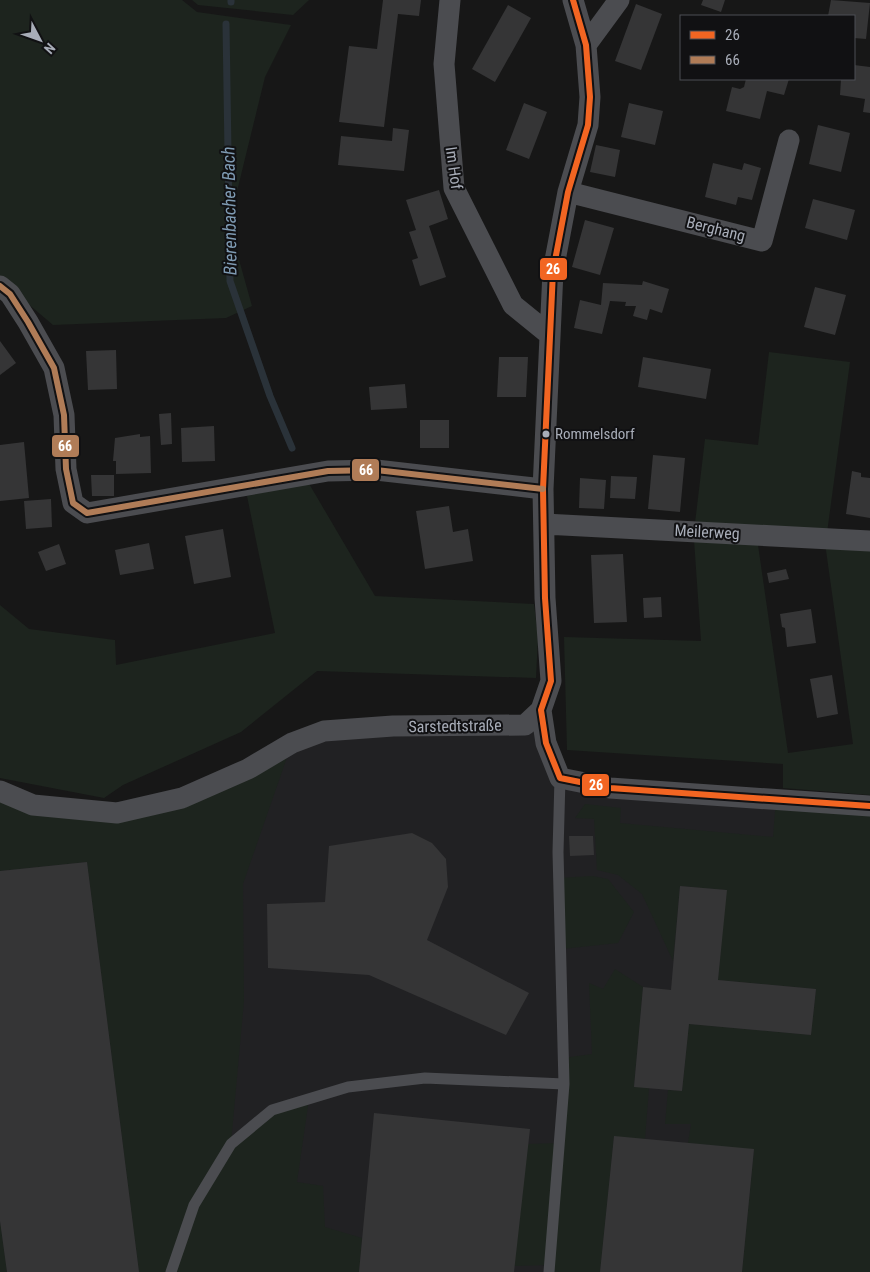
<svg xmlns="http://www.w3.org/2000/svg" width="870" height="1272" viewBox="0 0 870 1272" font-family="'Roboto Condensed',sans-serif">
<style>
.built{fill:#212123}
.green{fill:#1d241e}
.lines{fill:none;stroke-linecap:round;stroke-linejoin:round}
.stream{stroke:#2a3239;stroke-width:7}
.building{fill:#353536}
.service{stroke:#4b4c50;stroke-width:11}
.minor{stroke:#4b4c50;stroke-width:21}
.bus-1-casing{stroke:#111113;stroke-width:10}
.bus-2-casing{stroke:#111113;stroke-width:10}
.bus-1{stroke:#f26522;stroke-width:6}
.bus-2{stroke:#b07c57;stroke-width:6}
.bus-dot{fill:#a8adb8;stroke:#111113;stroke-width:2}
.labels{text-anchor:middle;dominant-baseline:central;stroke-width:4;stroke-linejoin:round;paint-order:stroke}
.bus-label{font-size:15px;fill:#a8adb8;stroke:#111113;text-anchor:start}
.street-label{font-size:16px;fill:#a8adb8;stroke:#111113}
.water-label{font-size:18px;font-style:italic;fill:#7f9bb3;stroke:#111113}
.line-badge{stroke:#111113;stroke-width:2}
.badge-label{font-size:14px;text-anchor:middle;font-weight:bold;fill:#fff}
</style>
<rect width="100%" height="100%" fill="#171717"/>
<path class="built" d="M541 710 560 778 819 803 870 1272H0V791L117 813 292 743 502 725Z"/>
<path class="green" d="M0 0H182L197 12 291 25 265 77 229 224 252 306 226 318 53 325 0 280Z
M192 0H309L293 15 198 5Z
M769 352 850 362 827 533 695 523 705 439 758 445Z
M308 482 375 596 534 604 538 637 536 678 317 671 241 732 123 785 104 798 0 778V605L29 629 115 640 116 665 275 633 247 496Z
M694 540 758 545 788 753 853 744 825 543 870 548V795L783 788V764L567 750 564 637 701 641Z
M292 743 243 884 244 1001 231 1143 272 1110 309 1099 297 1182 323 1186 325 1227 362 1238 359 1272H139L87 862 0 871V791L117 813Z
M776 799 870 806V1272H742L754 1150 688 1143 691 1124H665L668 1090 682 1091 689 1024 811 1035 816 989 718 980 726 890 680 886 673 961 642 894 618 875 597 870 594 819 575 818 585 804 621 808 620 823 773 837Z
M592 876 608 879 634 912 618 943 562 949 559 878Z
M615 969 643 987 634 1086 649 1088 645 1139 614 1137 600 1272H549V1265L514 1266 528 1144 559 1143 563 1058 592 1054 589 983 603 989Z
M0 1221 7 1272H0Z"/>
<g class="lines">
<path class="stream" d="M231 2V0
M226 24 230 281 270 396 292 448"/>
</g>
<path class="building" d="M383 0H421L419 16 398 14 384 127 339 122 349 46 377 49Z
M703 0H725L721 12 701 5Z
M831 0 870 3 866 39 854 38V16H828Z
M636 4 662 14 641 70 615 61Z
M508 5 531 18 495 82 472 69Z
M854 65 870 67V113L863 112 865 99 840 95 841 79H854Z
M746 79H789L784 95 767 91 760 119 726 111 732 87 740 89 744 87Z
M524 103 547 112 529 159 506 150Z
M629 103 663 111 655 145 621 137Z
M818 125 850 133 841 172 809 164Z
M393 128 409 130 404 171 338 165 341 136 392 141Z
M596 145 620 150 615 177 590 172Z
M713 163 742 170 744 163 761 168 752 200 738 197 736 205 705 197Z
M439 190 448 219 429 226 446 277 420 286 412 260 418 258 409 232 416 230 406 200Z
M813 199 855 210 847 240 805 228Z
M585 220 614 228 600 275 572 267Z
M643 281 669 289 662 313 650 309 647 320 633 316 636 306H625L626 302 610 301 602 334 574 328 580 300 601 305 603 283 642 285Z
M815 287 846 295 835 335 804 327Z
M0 341 16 363 0 375Z
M116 350 117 389 88 390 86 351Z
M499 357H528L526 397H497Z
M643 357 711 369 706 399 638 387Z
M405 384 407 408 371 410 369 387Z
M171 413 172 444 161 445 159 414Z
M420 420H449V448H420Z
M214 426 215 461 182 462 181 428Z
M140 434V437L150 436 151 473 116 474V461H113L115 438Z
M24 442 29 498 0 501V445Z
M653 455 685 458 680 512 648 509Z
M852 471 861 473V477L870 478V518L846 514Z
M91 475H114V496H92Z
M611 476 637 477 635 499 610 498Z
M580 478 606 480 604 509 579 508Z
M51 499 52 527 26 529 24 501Z
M449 506 453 532 468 529 473 561 425 569 416 511Z
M223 529 231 577 194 584 185 536Z
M149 543 154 569 120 575 115 550Z
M59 544 66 564 46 571 38 552Z
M623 554 627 622 594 623 591 555Z
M786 569 789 579 769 583 767 573Z
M661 597 662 617 644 618 643 598Z
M811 609 816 643 787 647 785 628 782 627 780 614Z
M832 675 838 714 817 718 810 679Z
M412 833 432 843 446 859 448 887 427 940 529 993 506 1035 369 975 268 968 267 904 325 902 329 846Z
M569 836H593L594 855 570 856Z
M87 862 139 1272H7L0 1221V871Z
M680 886 727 890 718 980 816 989 811 1035 689 1024 682 1091 634 1087 643 987 671 990Z
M374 1113 530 1129 514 1272H359Z
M614 1136 754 1149 742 1272H600Z"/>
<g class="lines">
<path class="service" d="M171 1272 194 1205 231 1144 272 1110 348 1087 425 1078 564 1084 558 852 560 778
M549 1272 564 1084"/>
<path class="minor" d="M450 0 444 64 454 188 513 305 550 335
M573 0 586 45 590 97 588 125 568 192 553 271 543 489 545 598 551 681 541 710 546 743 560 778 610 788 870 806
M586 45 619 0
M568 192 762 241 789 140
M0 286 10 294 28 322 54 368 64 415 66 469 73 503 87 513 328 471 376 470 543 489
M544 524 870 541
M0 791 33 805 117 813 182 798 248 769 292 743 324 731 393 726 525 725 541 710"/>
<defs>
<path id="bus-1" d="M573 0 586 45 590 97 588 125 568 192 553 271 543 489 545 598 551 681 541 710 546 743 560 778 610 788 870 806"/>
<path id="bus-2" d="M0 286 10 294 28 322 54 368 64 415 66 469 73 503 87 513 328 471 376 470 543 489"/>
</defs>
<use href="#bus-1" class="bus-1-casing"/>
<use href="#bus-2" class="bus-2-casing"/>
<use href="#bus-1" class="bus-1"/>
<use href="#bus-2" class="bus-2"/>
</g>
<circle class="bus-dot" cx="546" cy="434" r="4.5"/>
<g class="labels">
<g class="bus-label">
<text x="555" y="434">Rommelsdorf</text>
</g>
<g class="street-label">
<text transform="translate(454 168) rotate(82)">Im Hof</text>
<text transform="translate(716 229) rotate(14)">Berghang</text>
<text transform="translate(707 532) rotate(3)">Meilerweg</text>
<text transform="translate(455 726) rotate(-1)">Sarstedtstraße</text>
</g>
<g class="water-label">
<text transform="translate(229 211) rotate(-91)">Bierenbacher Bach</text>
</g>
</g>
<g class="line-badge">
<rect x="539" y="257" width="29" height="24" rx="5" fill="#f26522"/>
<rect x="51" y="434" width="29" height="24" rx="5" fill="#b07c57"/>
<rect x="351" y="458" width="29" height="24" rx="5" fill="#b07c57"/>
<rect x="581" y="773" width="29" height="24" rx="5" fill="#f26522"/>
</g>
<g class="badge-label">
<text x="553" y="274">26</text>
<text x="65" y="451">66</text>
<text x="366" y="475">66</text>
<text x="596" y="790">26</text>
</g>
<rect x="680" y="15" width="175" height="65" fill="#111113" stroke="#4d4f55"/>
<rect x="690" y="31" width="25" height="8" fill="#f26522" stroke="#4d4f55"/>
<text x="725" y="40" font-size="15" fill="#a8adb8">26</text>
<rect x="690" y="56" width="25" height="8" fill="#b07c57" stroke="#4d4f55"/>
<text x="725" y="65" font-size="15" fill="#a8adb8">66</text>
<g transform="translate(40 40) rotate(131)" stroke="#111113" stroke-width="4" paint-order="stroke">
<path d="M0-4L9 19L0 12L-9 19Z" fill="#a8adb8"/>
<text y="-8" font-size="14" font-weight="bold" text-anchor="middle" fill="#a8adb8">N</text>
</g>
</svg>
